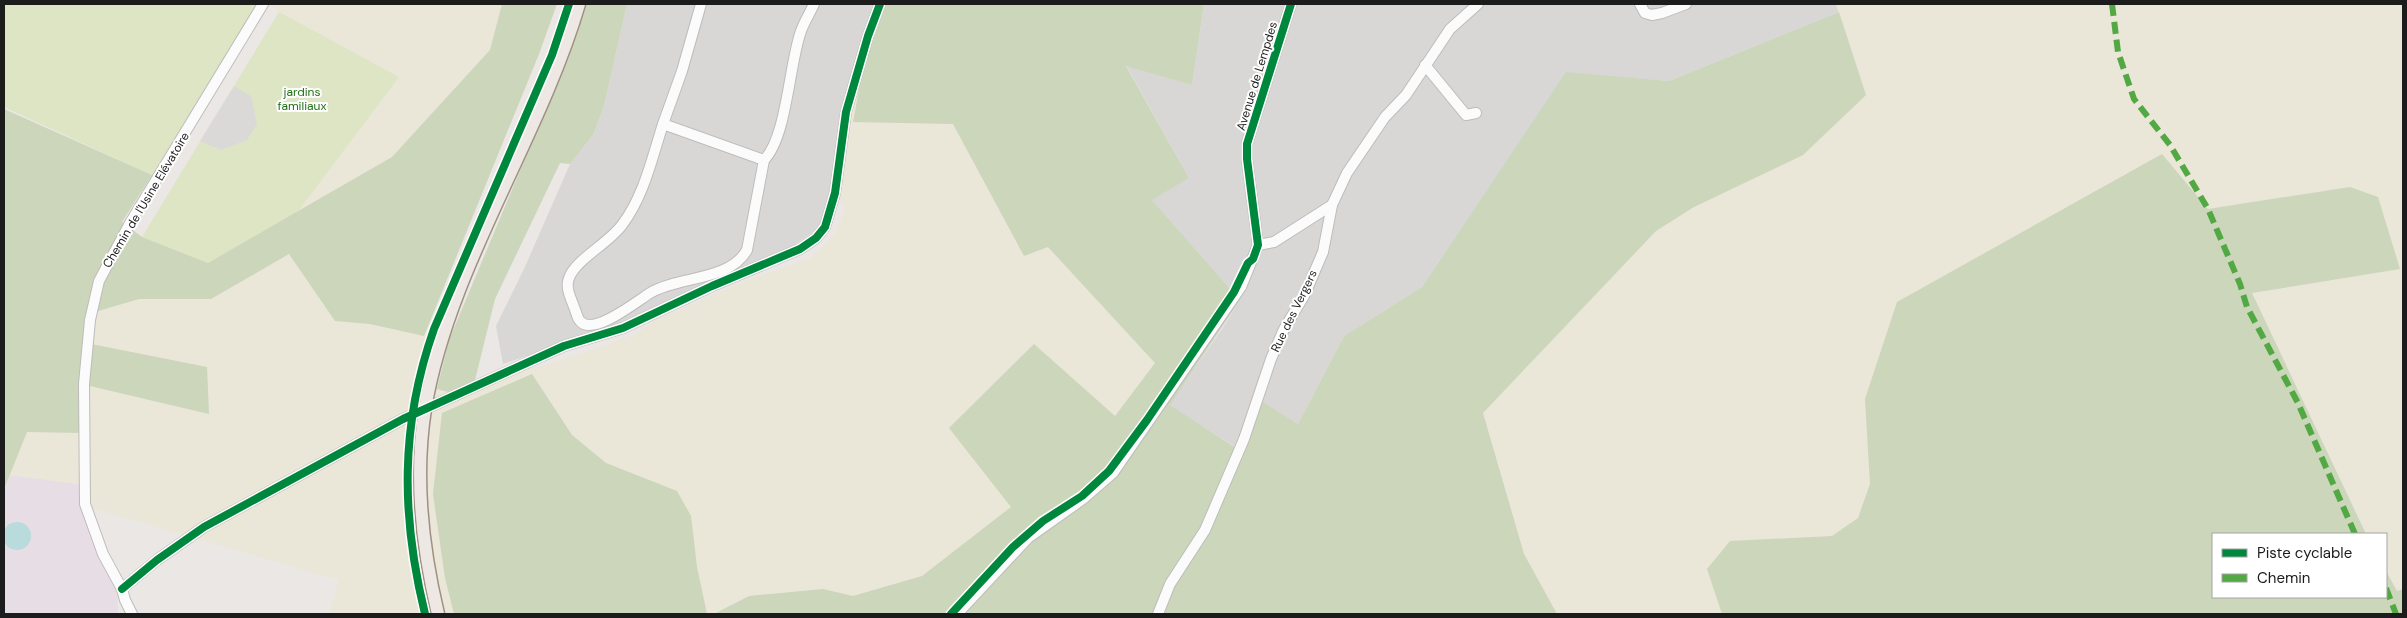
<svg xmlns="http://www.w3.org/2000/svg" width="2407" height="618" font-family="'DM Sans',sans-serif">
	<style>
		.residential { fill: #d9d7d6 }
		.industrial { fill: #e7dde5 }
		.farmland { fill: #eae6d8 }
		.grass { fill: #dde5c5 }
		.forest { fill: #cbd6bb }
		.parking { fill: #dad9d8 }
		.water { fill: #badbdb }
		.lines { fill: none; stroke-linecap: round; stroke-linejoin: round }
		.minor-casing { stroke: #bdbcbb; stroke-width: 12 }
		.major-casing { stroke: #9e9083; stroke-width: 15 }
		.minor { stroke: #fcfbfb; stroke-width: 10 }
		.major { stroke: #eee8e4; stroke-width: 12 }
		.quiet { stroke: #52a943; stroke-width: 6; stroke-dasharray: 12 6; stroke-linecap: butt }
		.cycleway-casing { stroke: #fff; stroke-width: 11 }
		.cycleway { stroke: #00873e; stroke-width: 8 }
		.labels { text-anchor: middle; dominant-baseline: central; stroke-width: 4; stroke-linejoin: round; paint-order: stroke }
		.street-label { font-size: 12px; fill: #1c1c1c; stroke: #fff }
		.park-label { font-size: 12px; fill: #217014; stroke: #fff }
	</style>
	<rect width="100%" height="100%" fill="#eae7e4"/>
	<!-- residential -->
	<g class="residential">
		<path d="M627 4H883L819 228 782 253 602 331 503 364 496 326 524 269 570 164 593 135 604 106Z"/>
		<path d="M1204 4H1836L1839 12 1669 81 1566 73 1422 287 1344 336 1298 424 1255 398 1237 448 1169 405 1222 329 1240 300 1151 199 1189 178 1126 65 1192 85Z"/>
	</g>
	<!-- industrial -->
	<path class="industrial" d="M9 475 80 484V505L117 587 118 614H4V489Z"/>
	<!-- farmland -->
	<g class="farmland">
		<path d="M270 4H502L490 50 392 157 296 214 399 77 279 12Z"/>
		<path d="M883 4H886L863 68 853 122 953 124 1024 256 1048 247 1155 363 1115 416 949 428 1012 507 922 576 853 596 823 589 749 596 714 614H707L677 491 606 463 572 435 532 374 433 494 445 578 454 614H329L339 580 89 507 87 487 80 484 9 475 26 432 91 344 95 312 139 299H211L289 254 335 321 370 324 424 336 437 389 448 392 475 380 547 365 635 335 654 321 748 280 810 259 835 234 846 207 831 190 842 127Z"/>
		<path d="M1836 4H2403V589L2397 591 2386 571V534H2366L2252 293 2400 269 2350 187 2208 209 1865 399 1870 484 1858 518 1832 536 1730 541 1707 569 1722 614H1557L1524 554 1483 413 1656 231 1866 95Z"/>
	</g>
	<!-- grass -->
	<g class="grass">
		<path d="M6 4H258L152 175 4 107V11Z"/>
		<path d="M279 12 399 77 296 214 208 263 142 237Z"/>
	</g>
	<!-- forest -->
	<g class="forest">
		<path d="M502 4H557L539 54 424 336 370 324 335 321 289 254 211 299H139L95 312 91 344 207 367 209 414 90 386 84 433 27 432 4 489V109L152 175 122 222 142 237 208 263 392 157 490 50Z"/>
		<path d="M586 4H627L604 106 593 135 570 164 560 163 495 299 475 380 448 392 437 389 449 340 527 154Z"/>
		<path d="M886 4H1204L1192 85 1126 66 1189 178 1152 200 1240 300 1170 405 1236 448 1255 397 1298 424 1344 336 1422 287 1566 72 1669 81 1839 12 1866 95 1803 155 1694 207 1656 231 1483 413 1524 554 1557 614H714L749 596 823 589 853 596 922 576 1011 507 949 428 1034 344 1115 416 1155 363 1048 247 1024 256 953 124 853 122 863 68Z"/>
		<path d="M2162 154 2208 209 2350 187 2378 197 2400 269 2252 293 2366 534H2213V597H2386V571L2397 591 2403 589V614H1722L1707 569 1730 541 1832 536 1858 518 1870 484 1865 399 1897 302Z"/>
		<path d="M532 374 572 435 606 463 677 491 691 516 697 567 707 614H454L445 578 433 494 442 413Z"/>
	</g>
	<!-- parking -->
	<path class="parking" d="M234 86 251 96 257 124 247 140 221 150 200 141Z"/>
	<!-- water -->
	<circle class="water" cx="17" cy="536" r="14"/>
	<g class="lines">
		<defs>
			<g id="minor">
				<path d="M701 4 682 71 663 124 764 160C787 137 789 64 801 31 804 22 810 13 814 4"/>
				<path d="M1640 4 1645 13 1652 15 1662 13 1686 4"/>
				<path d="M1425 65 1466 115 1476 113"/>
				<path d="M663 124C652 158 644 196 622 225 608 244 576 259 569 278 565 288 571 298 574 307 576 311 577 318 580 321 593 337 637 301 650 293 678 276 730 281 747 250L764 160"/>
				<path d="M1258 245 1274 242 1332 205"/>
				<path d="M122 589 157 560 204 527 403 419 564 346 623 328 712 286 800 249 816 238 825 227 835 193 846 112 868 36 880 4"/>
				<path d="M132 614 125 600 122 589 103 554 85 504 84 384 90 320 99 281 130 223 263 4"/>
				<path d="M957 614 1028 538 1083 499 1113 473 1241 287 1258 245 1247 159V144L1291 4"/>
				<path d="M1158 614 1170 584 1205 530 1244 439 1271 359 1284 329 1304 296 1323 252 1332 205 1347 173 1385 117 1406 95 1450 29 1478 4"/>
			</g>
			<path id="major" d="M438 614C422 547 414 478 425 409 448 269 539 140 579 4"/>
		</defs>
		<!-- minor casing -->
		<use href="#minor" class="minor-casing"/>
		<!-- major casing -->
		<use href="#major" class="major-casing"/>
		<!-- minor -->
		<use href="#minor" class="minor"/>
		<!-- major -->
		<use href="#major" class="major"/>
		<!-- quiet -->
		<g class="quiet">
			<path d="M2112 4 2118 52 2134 99 2170 145 2208 209 2240 284 2247 307 2298 403 2355 534"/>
			<path d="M2386 588 2396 614"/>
		</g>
		<defs>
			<g id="cycleway">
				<path d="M122 589 157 560 204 527 403 419 564 346 623 328 712 286 800 249 816 238 825 227 835 193 846 112 868 36 880 4"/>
				<path d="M425 614C401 516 400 425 434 329L552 55 569 4"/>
				<path d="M951 614 1013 547 1043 521 1082 496 1109 471 1147 420 1234 292 1248 263 1253 259 1258 245 1247 159V144L1291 4"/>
			</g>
		</defs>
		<!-- cycleway casing -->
		<use href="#cycleway" class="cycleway-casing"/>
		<!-- cycleway -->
		<use href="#cycleway" class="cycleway"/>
	</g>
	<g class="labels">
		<!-- street labels -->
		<g class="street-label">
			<text transform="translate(1257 76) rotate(-73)">Avenue de Lempdes</text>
			<text transform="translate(146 200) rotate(-59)">Chemin de l'Usine Elévatoire</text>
			<text transform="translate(1294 311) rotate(-64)">Rue des Vergers</text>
		</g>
		<!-- park labels -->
		<g class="park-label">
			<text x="302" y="92">jardins<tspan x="302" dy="14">familiaux</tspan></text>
		</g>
	</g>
	<!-- border -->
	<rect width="2407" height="618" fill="none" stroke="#1c1c1c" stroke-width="10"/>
	<!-- legend -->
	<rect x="2212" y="533" width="175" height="65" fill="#ffffff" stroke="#a4a4a4"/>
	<rect x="2222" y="549" width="25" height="8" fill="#00873e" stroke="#a4a4a4"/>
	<text x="2257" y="558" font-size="15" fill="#1c1c1c">Piste cyclable</text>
	<rect x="2222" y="574" width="25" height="8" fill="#52a943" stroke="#a4a4a4"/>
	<text x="2257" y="583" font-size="15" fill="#1c1c1c">Chemin</text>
</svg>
